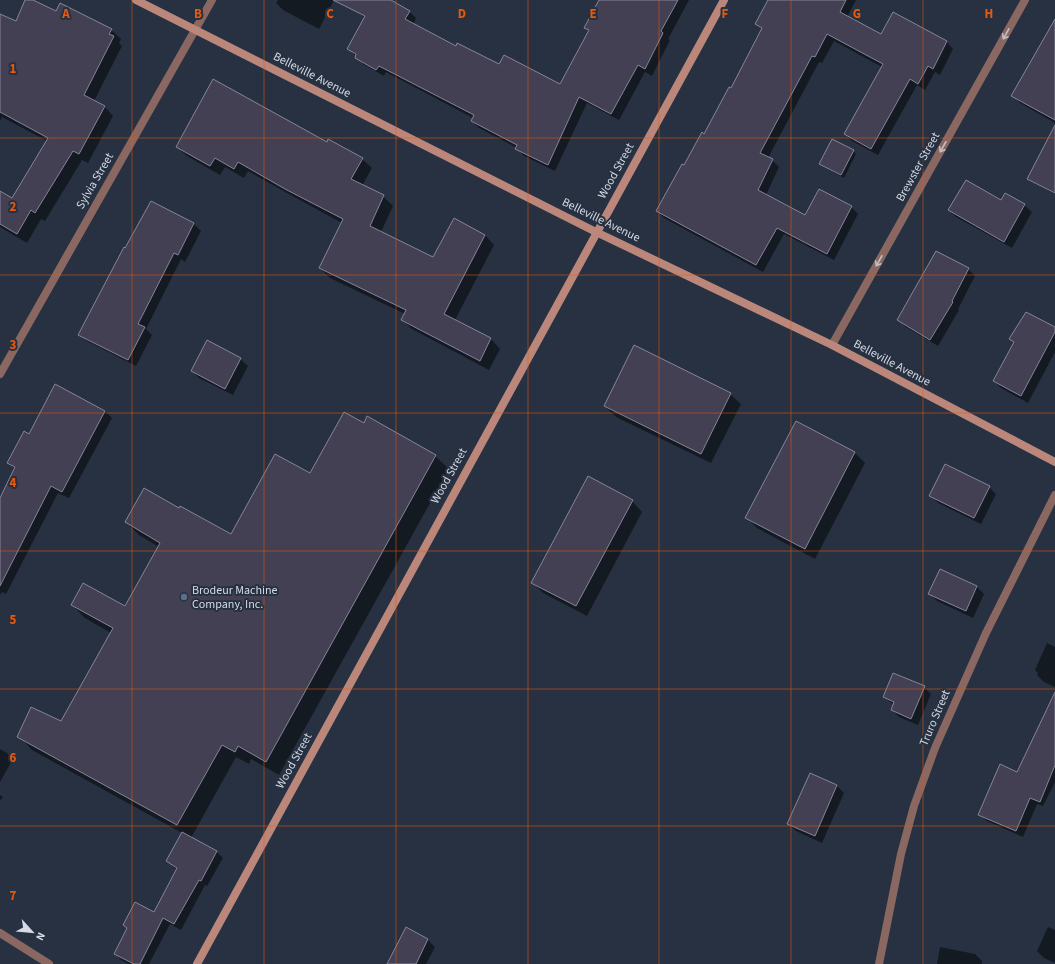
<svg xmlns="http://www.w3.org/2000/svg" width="1055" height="964" font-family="'Source Sans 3',sans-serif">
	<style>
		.shadow { fill: #0007 }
		.building { fill: #434053; stroke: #87849a }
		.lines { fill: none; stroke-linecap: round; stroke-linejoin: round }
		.street { stroke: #8a6861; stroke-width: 8 }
		.secondary { stroke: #bc877b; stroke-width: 8 }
		.oneway { stroke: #c2bec4 }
		.grid { fill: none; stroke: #e8590c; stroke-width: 1; stroke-opacity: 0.55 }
		.service-dot { fill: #5c6f8a; stroke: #273141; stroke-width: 1.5 }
		.labels { text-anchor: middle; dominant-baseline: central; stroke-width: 4; stroke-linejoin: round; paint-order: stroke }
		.street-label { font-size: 12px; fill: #d4dbe5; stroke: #273141 }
		.poi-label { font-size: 12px; fill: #d4dbe5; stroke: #273141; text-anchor: start }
		.grid-label { font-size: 13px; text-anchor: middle; font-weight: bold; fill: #e8590c; stroke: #273141; stroke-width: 4; stroke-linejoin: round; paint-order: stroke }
	</style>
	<rect width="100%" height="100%" fill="#273141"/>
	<!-- shadow -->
	<g class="shadow">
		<path d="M27 0H30L56 12 111 30 121 39 119 43 122 46 94 101 104 106 113 116 88 163 82 160 45 221 41 219 27 243 0 227V192L12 199 47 141 2 117 0 121V15L16 22Z"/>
		<path d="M278 0H334L319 29 283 10 276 3Z"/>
		<path d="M367 0H389L409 11 416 18 413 25 456 47 500 66 561 86 589 32 586 28 600 0H689L668 39 670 40 652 76 645 72 619 120 587 103 555 171 524 156 517 149V148L479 128 472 121 473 118 386 72 384 76 363 64 348 48 365 18 360 13Z"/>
		<path d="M769 0H856L847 17 881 36 893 13 947 42 953 49 940 75 935 72 925 90 917 85 878 155 852 141 845 134 882 67 834 41 822 63 819 62 768 158 772 160 779 167 766 195 805 216 851 207 858 214 834 260 784 234 763 272 664 218 657 211 705 135 731 89 762 30 756 23Z"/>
		<path d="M1055 20V123L1020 103 1013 96Z"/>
		<path d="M327 143 362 159 372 168 362 186 383 196 393 206 381 232 434 259 485 235 494 245 455 320 491 339 500 349 489 370 412 329 402 320 405 314 330 278 320 268 342 223 296 198 248 171 244 178 225 167 220 175 187 156 177 147Z"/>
		<path d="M853 151 856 154 844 178 824 167 820 164Z"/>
		<path d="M1055 164V194L1032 182 1029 179Z"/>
		<path d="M1005 195 1024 205 1032 212 1012 248 956 217 949 210 1002 201Z"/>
		<path d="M151 202 194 224 201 231 185 262 181 259 146 329 152 335 136 366 87 341 80 334Z"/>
		<path d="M968 269 975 276 958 309 959 310 938 346 906 327 899 320Z"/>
		<path d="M1055 328V352L1028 403 1001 388 994 381 1015 343 1010 339Z"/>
		<path d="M240 359 248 366 233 395 199 378 192 371Z"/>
		<path d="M730 394 741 404 711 463 616 417 605 406Z"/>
		<path d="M105 411 112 418 69 498 58 493 6 594 2 592 0 595V500L15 469 9 463 30 435Z"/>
		<path d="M364 424 435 456 449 469 279 775 251 759 249 764 236 757 191 838 217 852 223 858 207 886 205 885 181 930 170 924 149 964H129L121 960 115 953 127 929 124 925 155 913 177 870 167 861 182 833 32 750 19 736 61 723 111 633 85 618 72 605 125 607 159 547 139 535 126 522 180 509 231 535 310 474Z"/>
		<path d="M855 453 865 463 815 559 757 528 747 518Z"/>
		<path d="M989 487 996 494 981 524 938 503 931 496Z"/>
		<path d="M632 501 642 512 587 616 543 593 533 583Z"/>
		<path d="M941 570 977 587 984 594 973 618 937 601 930 594Z"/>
		<path d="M1047 643 1055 647V687L1044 682 1037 675 1038 673 1035 670Z"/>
		<path d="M924 687 931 694 918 725 899 717 892 710 894 705 884 697Z"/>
		<path d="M1055 695V782L1043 806 1037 804 1023 837 987 821 979 814 1018 773Z"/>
		<path d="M0 749 7 753 13 759 0 782Z"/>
		<path d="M810 774 837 786 844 793 822 843 796 831 788 824Z"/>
		<path d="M0 795 3 797 0 801Z"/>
		<path d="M1048 927 1055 930V963L1044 958 1037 951Z"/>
		<path d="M406 929 428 940 435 947 426 964H395Z"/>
		<path d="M940 947 975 954 982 961V964H937Z"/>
	</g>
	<!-- building -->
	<g class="building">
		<path d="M25 0H33L56 11 60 3 112 29 109 34 114 36 84 95 105 106 79 154 73 151 35 213 31 210 17 234 0 224V191L12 198 48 138 0 112V14L16 21Z"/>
		<path d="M333 0H391L410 11 405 19 456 46 457 43 499 64 504 55 560 84 589 30 584 28 599 0H678L661 31 663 33 645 69 638 65 611 114 579 97 548 165 515 149 517 145 471 121 474 115 379 66 376 70 355 58 356 54 347 49 365 16Z"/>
		<path d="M768 0H846L840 12 881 34 893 12 947 41 933 69 928 66 918 84 910 79 871 149 844 134 883 64 827 34 815 57 812 56 760 153 773 159 758 190 805 215 819 189 852 206 827 254 777 228 756 265 656 211 682 164 684 165 702 132 704 134 729 87 731 88 762 28 755 24Z"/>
		<path d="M1055 19V120L1011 96Z"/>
		<path d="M213 79 327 142 328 139 363 158 351 179 384 195 370 226 433 257 454 218 485 235 444 314 491 338 480 361 401 320 406 310 319 268 343 219 285 189 238 162 234 169 215 158 210 166 176 147Z"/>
		<path d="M1055 125V193L1027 179Z"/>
		<path d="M832 139 854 150 841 175 819 164Z"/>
		<path d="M966 180 1001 200 1005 193 1025 204 1004 242 948 210Z"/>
		<path d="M151 201 194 223 178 255 174 253 138 324 145 327 128 360 78 335 124 247 125 248Z"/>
		<path d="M936 251 969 268 952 301 953 302 930 340 897 320Z"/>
		<path d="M1026 312 1055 327V332L1021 396 993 381 1014 342 1009 339Z"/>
		<path d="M207 340 241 358 225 389 191 371Z"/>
		<path d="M634 345 731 393 701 454 604 406Z"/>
		<path d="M55 384 105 411 62 492 51 486 0 586V498L15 467 7 463 24 431 29 434Z"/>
		<path d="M344 412 364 423 367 416 436 455 266 762 238 746 235 752 222 745 177 825 17 737 31 707 61 721 113 628 71 605 83 583 125 606 160 543 125 522 144 488 179 508 180 506 231 534 275 454 310 473Z"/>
		<path d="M796 421 855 452 805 549 745 518Z"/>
		<path d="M945 464 990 486 974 518 929 496Z"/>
		<path d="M588 476 633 500 576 606 531 583Z"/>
		<path d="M940 569 977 586 966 611 928 594Z"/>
		<path d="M893 673 925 686 911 719 891 710 894 702 883 697Z"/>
		<path d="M1055 692V765L1040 802 1030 798 1016 831 978 815 1000 764 1017 772Z"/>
		<path d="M810 773 837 785 815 836 787 824Z"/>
		<path d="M182 832 217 851 201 881 199 880 174 924 163 918 140 964H134L114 954 127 928 123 925 135 902 154 912 177 868 166 861Z"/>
		<path d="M406 927 428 939 416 964H387Z"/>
	</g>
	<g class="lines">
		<!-- street -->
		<g class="street">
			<path d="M832 345 1025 0"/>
			<path d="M0 374 212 0"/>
			<path d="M0 933 49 964"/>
			<path d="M879 964 901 854 914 806 935 748 986 633 1055 495"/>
		</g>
		<!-- secondary -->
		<g class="secondary">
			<path d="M136 0 596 232 832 345 1055 462"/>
			<path d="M197 964 724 0"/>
		</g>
	</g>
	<!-- one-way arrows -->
	<defs><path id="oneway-shaft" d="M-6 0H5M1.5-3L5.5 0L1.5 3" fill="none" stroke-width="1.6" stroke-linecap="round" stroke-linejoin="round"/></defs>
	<g class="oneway">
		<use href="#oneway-shaft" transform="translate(1006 34) rotate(119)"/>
		<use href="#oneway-shaft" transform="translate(943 147) rotate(119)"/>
		<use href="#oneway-shaft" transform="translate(879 261) rotate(119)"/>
	</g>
	<!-- grid -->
	<path class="grid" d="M132 0V964M264 0V964M396 0V964M528 0V964M659 0V964M791 0V964M923 0V964M0 138H1055M0 275H1055M0 413H1055M0 551H1055M0 689H1055M0 826H1055"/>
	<!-- markers -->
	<circle class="service-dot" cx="184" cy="597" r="4"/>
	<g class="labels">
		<!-- street labels -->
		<g class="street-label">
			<text transform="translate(312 75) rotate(27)">Belleville Avenue</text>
			<text transform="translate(918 167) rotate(-61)">Brewster Street</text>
			<text transform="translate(616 171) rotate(-61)">Wood Street</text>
			<text transform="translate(95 181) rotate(-60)">Sylvia Street</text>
			<text transform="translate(601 220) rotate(26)">Belleville Avenue</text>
			<text transform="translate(892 363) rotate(28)">Belleville Avenue</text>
			<text transform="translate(449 476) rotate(-61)">Wood Street</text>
			<text transform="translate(935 718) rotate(-67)">Truro Street</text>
			<text transform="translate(294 761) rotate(-61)">Wood Street</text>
		</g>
		<!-- poi labels -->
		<g class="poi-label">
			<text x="192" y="590">Brodeur Machine<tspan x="192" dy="14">Company, Inc.</tspan></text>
		</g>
	</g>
	<g class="grid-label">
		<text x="66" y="18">A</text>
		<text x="198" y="18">B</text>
		<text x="330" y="18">C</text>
		<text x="462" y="18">D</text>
		<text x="593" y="18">E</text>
		<text x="725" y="18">F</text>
		<text x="857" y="18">G</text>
		<text x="989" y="18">H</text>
		<text x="13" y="73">1</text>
		<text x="13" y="211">2</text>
		<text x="13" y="349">3</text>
		<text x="13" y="487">4</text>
		<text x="13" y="624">5</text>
		<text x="13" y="762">6</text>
		<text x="13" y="900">7</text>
	</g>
	<!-- north arrow -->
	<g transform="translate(32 932) rotate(117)" stroke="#273141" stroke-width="3" paint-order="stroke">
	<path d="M0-3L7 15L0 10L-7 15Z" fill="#d4dbe5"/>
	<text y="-6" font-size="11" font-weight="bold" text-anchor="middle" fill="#d4dbe5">N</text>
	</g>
</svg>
